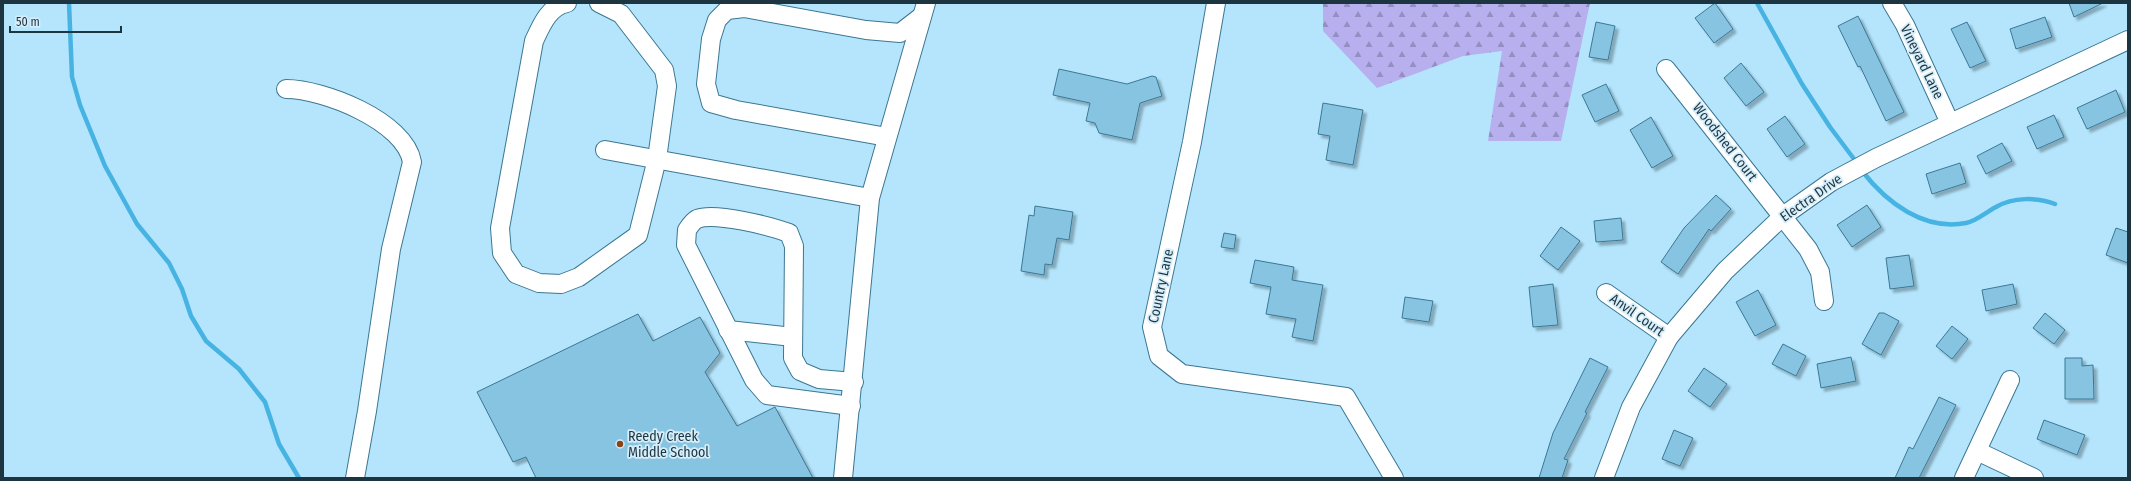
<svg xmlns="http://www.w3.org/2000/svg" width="2131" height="481" font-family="'Fira Sans Condensed',sans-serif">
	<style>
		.forest { fill: url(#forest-firs) }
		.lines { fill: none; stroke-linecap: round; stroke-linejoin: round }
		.stream { stroke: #46b3e2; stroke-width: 4.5 }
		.building { fill: #87c4e2; stroke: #3b7893; filter: url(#shadow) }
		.minor-casing { stroke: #3b7792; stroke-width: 20 }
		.minor { stroke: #fff; stroke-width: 18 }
		.poi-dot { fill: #884418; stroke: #d6eefa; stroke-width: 1.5 }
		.labels { text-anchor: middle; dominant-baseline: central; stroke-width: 3.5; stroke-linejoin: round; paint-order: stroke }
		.street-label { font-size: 14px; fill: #1c3541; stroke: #d6eefa }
		.poi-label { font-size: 14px; fill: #1c3541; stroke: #d6eefa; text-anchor: start }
	</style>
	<defs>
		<pattern id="forest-firs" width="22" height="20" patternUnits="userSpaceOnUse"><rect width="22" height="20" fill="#b7afee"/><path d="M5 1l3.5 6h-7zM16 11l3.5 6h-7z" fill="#948fc2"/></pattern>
		<filter id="shadow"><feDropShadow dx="3.5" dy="3.5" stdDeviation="1" flood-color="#0004"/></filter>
	</defs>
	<rect width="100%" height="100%" fill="#b4e5fd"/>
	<!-- forest -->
	<path class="forest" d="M1323 3H1590L1561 141H1488L1502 51 1463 56 1377 88 1323 31Z"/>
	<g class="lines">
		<!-- stream -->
		<g class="stream">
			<path d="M69 3 72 77 80 105 105 166 137 224 169 263 182 289 191 316 206 341 239 369 265 402 279 444 299 478"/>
			<path d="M1757 3 1802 84 1830 127 1857 163"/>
			<path d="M1862 171C1887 203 1924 231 1966 223 1977 221 1986 212 1996 207 2013 197 2037 197 2055 204"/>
		</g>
	</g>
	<!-- building -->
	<g class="building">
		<path d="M1715 3 1733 29 1714 43 1695 18Z"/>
		<path d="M2069 3H2103L2074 17Z"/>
		<path d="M1858 16 1904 112 1886 121 1860 66 1858 67 1838 26Z"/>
		<path d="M2045 17 2052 37 2016 49 2010 29Z"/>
		<path d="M1596 22 1615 26 1608 60 1589 57Z"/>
		<path d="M1967 22 1986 61 1970 68 1951 29Z"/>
		<path d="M1741 63 1764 92 1746 106 1724 78Z"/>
		<path d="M1059 69 1127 84 1152 76 1156 77 1162 96 1140 103 1132 140 1099 133 1095 123 1086 121 1090 103 1053 95Z"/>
		<path d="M1606 84 1619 111 1595 122 1582 95Z"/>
		<path d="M2116 90 2125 112 2087 129 2077 108Z"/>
		<path d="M1323 103 1363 110 1353 165 1326 160 1330 136 1318 134Z"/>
		<path d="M2054 115 2064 137 2037 149 2027 127Z"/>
		<path d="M1785 116 1805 144 1787 157 1767 129Z"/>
		<path d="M1651 117 1673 156 1652 168 1630 130Z"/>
		<path d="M2002 143 2012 161 1986 174 1977 156Z"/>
		<path d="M1960 163 1966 183 1932 194 1926 174Z"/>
		<path d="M1716 195 1731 209 1711 231 1709 229 1678 274 1661 262 1684 228Z"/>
		<path d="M1867 205 1881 227 1852 247 1837 225Z"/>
		<path d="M1035 206 1073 212 1069 240 1057 238 1052 265 1045 264 1044 275 1021 271 1029 215 1034 216Z"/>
		<path d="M1621 218 1623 240 1596 242 1594 221Z"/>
		<path d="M1561 227 1580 241 1558 270 1540 256Z"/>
		<path d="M2116 228 2128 232V263L2106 255Z"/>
		<path d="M1224 233 1236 235 1234 249 1221 247Z"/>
		<path d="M1909 255 1914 286 1890 289 1886 258Z"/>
		<path d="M1255 260 1294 267 1292 280 1323 285 1313 341 1292 337 1296 319 1266 314 1271 287 1250 283Z"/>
		<path d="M1553 284 1558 325 1533 327 1529 287Z"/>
		<path d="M2013 284 2017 304 1986 311 1982 290Z"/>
		<path d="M1758 290 1776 325 1755 336 1736 302Z"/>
		<path d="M1405 297 1433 301 1429 322 1402 318Z"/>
		<path d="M1879 313H1884L1899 321 1881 355 1862 344Z"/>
		<path d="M2045 313 2065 330 2054 344 2033 328Z"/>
		<path d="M638 314 653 341 700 317 720 353 705 372 737 426 775 407 813 478H536L526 457 513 462 477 392Z"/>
		<path d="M1952 326 1968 339 1952 359 1936 346Z"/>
		<path d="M1783 344 1806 356 1796 376 1772 364Z"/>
		<path d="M1851 357 1856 381 1821 388 1817 364Z"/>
		<path d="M1590 358 1608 367 1585 412 1587 413 1564 459 1568 460 1562 478H1539L1553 433Z"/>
		<path d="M2065 358H2082V366L2093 365 2094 399H2065Z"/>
		<path d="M1704 368 1727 384 1710 407 1688 391Z"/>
		<path d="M1939 397 1956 405 1919 478H1895L1909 447 1913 449Z"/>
		<path d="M2044 420 2085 435 2077 455 2037 439Z"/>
		<path d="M1674 430 1693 438 1680 466 1662 459Z"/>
	</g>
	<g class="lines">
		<defs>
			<g id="minor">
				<path d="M567 3C549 6 541 26 534 41L500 228 502 253 516 274 539 283 561 284 579 277 638 235 657 159 667 86 664 70 621 14 599 3"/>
				<path d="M1216 3 1192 142 1152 327 1159 356 1182 374 1346 397 1394 478"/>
				<path d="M1892 3 1905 25 1950 123"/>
				<path d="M1666 69 1808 249 1820 272 1824 301"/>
				<path d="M286 89C323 89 405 121 412 162L391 249 367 411 355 478"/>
				<path d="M887 137 736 110 711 103 706 84 711 39 717 20 727 10 744 8 866 30 900 33 922 16"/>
				<path d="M605 150 870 198"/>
				<path d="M1606 293 1669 337"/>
				<path d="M728 330 793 337"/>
				<path d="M851 406 767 395 754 380 686 245 687 230C689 227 693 221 697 219 715 212 770 226 789 233L794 246 793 358 800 371 819 379 854 382"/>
				<path d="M1977 451 2034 478"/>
				<path d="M843 478 870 198 926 3"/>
				<path d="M1604 478 1631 407 1669 337 1725 271 1783 216 1831 182 1876 158 2128 40"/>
				<path d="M1964 478 2010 380"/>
			</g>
		</defs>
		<!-- minor casing -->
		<use href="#minor" class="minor-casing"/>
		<!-- minor -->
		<use href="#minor" class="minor"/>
	</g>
	<!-- markers -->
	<circle class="poi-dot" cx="620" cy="444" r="4"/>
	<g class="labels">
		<!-- street labels -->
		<g class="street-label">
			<text transform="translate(1922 62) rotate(64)">Vineyard Lane</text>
			<text transform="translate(1725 142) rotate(52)">Woodshed Court</text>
			<text transform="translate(1811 198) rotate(-35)">Electra Drive</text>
			<text transform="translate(1161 286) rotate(-78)">Country Lane</text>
			<text transform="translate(1637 315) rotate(35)">Anvil Court</text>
		</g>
		<!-- poi labels -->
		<g class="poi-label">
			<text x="628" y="436">Reedy Creek<tspan x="628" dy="16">Middle School</tspan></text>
		</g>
	</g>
	<!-- border -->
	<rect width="2131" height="481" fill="none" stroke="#1c3541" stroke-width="8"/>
	<!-- scale -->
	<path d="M10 26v6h111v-6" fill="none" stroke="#1c3541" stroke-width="2"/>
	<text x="16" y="26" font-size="12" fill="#1c3541" stroke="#d6eefa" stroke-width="3" paint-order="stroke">50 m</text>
</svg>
